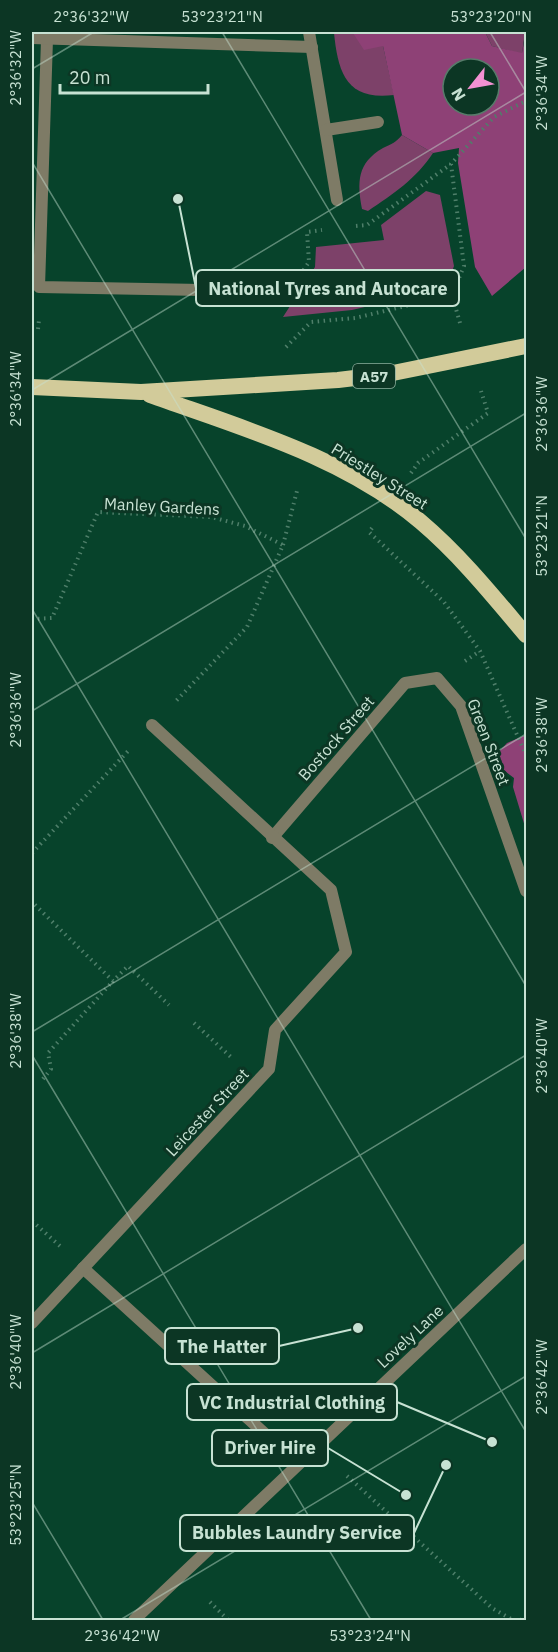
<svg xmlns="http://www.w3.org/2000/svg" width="558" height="1652" font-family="'IBM Plex Sans',sans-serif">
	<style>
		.green { fill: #7d4169 }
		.forest { fill: #8e4176; fill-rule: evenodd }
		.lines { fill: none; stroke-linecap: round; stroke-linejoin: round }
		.path { stroke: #4f7f6a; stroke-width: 4; stroke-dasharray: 1.5 4.5; stroke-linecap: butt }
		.service { stroke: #7e7b66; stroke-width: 12 }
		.minor { stroke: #7e7b66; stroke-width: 12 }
		.tertiary { stroke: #7e7b66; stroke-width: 12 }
		.trunk { stroke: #d2cb9a; stroke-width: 16 }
		.ticks { fill: none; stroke: #c7e2d3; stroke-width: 1.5; stroke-opacity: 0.45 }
		.labels { text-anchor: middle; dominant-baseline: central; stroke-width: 6; stroke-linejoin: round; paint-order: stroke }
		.shield { fill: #0c3624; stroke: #8fae9e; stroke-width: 1.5 }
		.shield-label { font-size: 15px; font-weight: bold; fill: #c7e2d3 }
		.street-label { font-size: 16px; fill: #c7e2d3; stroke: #0c3624 }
		.leader { fill: none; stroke: #c7e2d3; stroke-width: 2 }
		.callout-dot { fill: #c7e2d3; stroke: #0c3624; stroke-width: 2 }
		.callout { fill: #0c3624; stroke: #c7e2d3; stroke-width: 2 }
		.callout-label { font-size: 18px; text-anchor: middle; font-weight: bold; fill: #c7e2d3 }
		.neatline { fill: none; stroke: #c7e2d3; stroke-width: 2 }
		.ticks-label { font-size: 15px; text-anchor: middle; fill: #c7e2d3 }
	</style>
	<rect width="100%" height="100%" fill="#07432b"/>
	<!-- green -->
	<g class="green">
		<path d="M485 32H525L522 54 492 46Z"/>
		<path d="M334 33H353L383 46 394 95C346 101 338 72 334 33Z"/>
		<path d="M402 135 433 153C416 179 393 194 368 211L362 209C357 182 357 163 383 148 392 144 396 142 402 135Z"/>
		<path d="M426 191 440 195 454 266 446 288 352 310 283 317 315 267 316 247 384 240 381 225Z"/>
	</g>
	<!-- forest -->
	<g class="forest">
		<path d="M334 32H485L492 46 522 53 526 32V267L492 296 475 267 458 163 459 148 433 153 402 135 383 46 364 50 353 33ZM453 69H489V105H453Z"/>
		<path d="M526 735V830L513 787 514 778 501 768 497 754 507 743Z"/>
	</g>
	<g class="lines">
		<!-- path -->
		<g class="path">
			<path d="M356 226 367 225 451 164"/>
			<path d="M290 290 309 262 307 232 322 230"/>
			<path d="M460 323 452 295 464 266 451 164 494 117 526 101"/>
			<path d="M38 329 39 320"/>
			<path d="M286 347 311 322 355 318 452 295"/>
			<path d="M411 473 418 463 488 413 481 391"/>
			<path d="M372 528 369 532 444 602 480 651 526 755"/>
			<path d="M283 545 298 487"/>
			<path d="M32 619 52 618 98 512 211 517 245 526 283 545 247 627 175 702"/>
			<path d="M465 661 480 651"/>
			<path d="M32 853 130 749"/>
			<path d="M32 876V902L113 981 128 966 169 1005"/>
			<path d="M194 1023 233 1059"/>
			<path d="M43 1079 51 1069 48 1053 113 981"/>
			<path d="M32 1221 61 1247"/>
			<path d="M347 1476 492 1608 513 1620"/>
			<path d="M210 1602 228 1620"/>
			<path d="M521 1620 526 1615"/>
		</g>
		<!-- service -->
		<path class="service" d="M47 39 39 287 257 291"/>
		<!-- minor -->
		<g class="minor">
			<path d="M309 32 337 200"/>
			<path d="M32 38 312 47"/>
			<path d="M326 130 378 122"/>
			<path d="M272 838 405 683 437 678 461 706 526 891"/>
			<path d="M83 1268 298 1464"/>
			<path d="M32 1323 269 1069 275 1030 346 952 331 890 152 725"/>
		</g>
		<!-- tertiary -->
		<path class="tertiary" d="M134 1620 526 1249"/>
		<!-- trunk -->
		<g class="trunk">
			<path d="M32 387 141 392 338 380 388 374 526 346"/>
			<path d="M150 395C242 428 345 457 421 522 460 555 493 596 526 635"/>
		</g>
	</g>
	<!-- ticks -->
	<path class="ticks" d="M222 32 526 539M490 32 526 92M32 69 94 32M32 162 526 986M32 390 526 92M32 609 526 1432M32 711 526 413M32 1032 526 734M32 1055 371 1620M32 1353 526 1055M32 1502 103 1620M120 1620 526 1376"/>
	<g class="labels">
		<!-- shield labels -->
		<rect class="shield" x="353" y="364" width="42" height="24" rx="4.5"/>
		<g class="shield-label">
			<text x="374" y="376">A57</text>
		</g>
		<!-- street labels -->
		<g class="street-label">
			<text transform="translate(380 476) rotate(32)">Priestley Street</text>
			<text transform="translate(162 506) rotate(3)">Manley Gardens</text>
			<text transform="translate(336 738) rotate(-49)">Bostock Street</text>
			<text transform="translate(489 742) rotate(69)">Green Street</text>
			<text transform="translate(207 1112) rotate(-47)">Leicester Street</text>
			<text transform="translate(410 1336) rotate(-43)">Lovely Lane</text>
		</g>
	</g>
	<!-- callouts -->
	<path class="leader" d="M178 199L196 288M358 1328L279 1346M492 1442L397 1402M406 1495L328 1448M446 1465L414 1533"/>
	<g class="callout-dot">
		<circle cx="178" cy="199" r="6"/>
		<circle cx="358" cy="1328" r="6"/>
		<circle cx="492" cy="1442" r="6"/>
		<circle cx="406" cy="1495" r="6"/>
		<circle cx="446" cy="1465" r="6"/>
	</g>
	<g class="callout">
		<rect x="196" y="270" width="263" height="36" rx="6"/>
		<rect x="165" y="1328" width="114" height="36" rx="6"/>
		<rect x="187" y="1384" width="210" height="36" rx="6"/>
		<rect x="212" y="1430" width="116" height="36" rx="6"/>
		<rect x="180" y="1515" width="234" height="36" rx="6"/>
	</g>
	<g class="callout-label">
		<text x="328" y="295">National Tyres and Autocare</text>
		<text x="222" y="1353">The Hatter</text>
		<text x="292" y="1409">VC Industrial Clothing</text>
		<text x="270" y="1454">Driver Hire</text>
		<text x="297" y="1539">Bubbles Laundry Service</text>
	</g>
	<!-- border -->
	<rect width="558" height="1652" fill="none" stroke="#0c3624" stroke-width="66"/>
	<!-- north arrow -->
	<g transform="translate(471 87) rotate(239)"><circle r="28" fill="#0c3624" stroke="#577b6a" stroke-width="1.5"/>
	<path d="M0-4.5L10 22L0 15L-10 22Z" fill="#f491d3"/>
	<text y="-9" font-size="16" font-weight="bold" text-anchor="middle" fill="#c7e2d3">N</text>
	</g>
	<!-- scale -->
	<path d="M60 84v9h148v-9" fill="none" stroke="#c7e2d3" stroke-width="3"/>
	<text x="69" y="84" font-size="18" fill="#c7e2d3" stroke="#0c3624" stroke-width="4.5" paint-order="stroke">20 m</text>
	<rect x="33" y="33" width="492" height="1586" class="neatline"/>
	<g class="ticks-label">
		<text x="91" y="22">2°36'32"W</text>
		<text x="222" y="22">53°23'21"N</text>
		<text x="491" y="22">53°23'20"N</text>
		<text transform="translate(16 68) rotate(-90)" y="5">2°36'32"W</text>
		<text transform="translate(542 93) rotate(-90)" y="5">2°36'34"W</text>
		<text transform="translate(16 389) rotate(-90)" y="5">2°36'34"W</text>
		<text transform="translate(542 414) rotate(-90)" y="5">2°36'36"W</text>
		<text transform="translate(542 536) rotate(-90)" y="5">53°23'21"N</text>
		<text transform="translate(16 710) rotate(-90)" y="5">2°36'36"W</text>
		<text transform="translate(542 735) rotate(-90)" y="5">2°36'38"W</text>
		<text transform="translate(16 1031) rotate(-90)" y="5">2°36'38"W</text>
		<text transform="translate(542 1056) rotate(-90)" y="5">2°36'40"W</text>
		<text transform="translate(16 1352) rotate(-90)" y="5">2°36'40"W</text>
		<text transform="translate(542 1377) rotate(-90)" y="5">2°36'42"W</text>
		<text transform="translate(16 1505) rotate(-90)" y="5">53°23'25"N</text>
		<text x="122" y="1641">2°36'42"W</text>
		<text x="370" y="1641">53°23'24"N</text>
	</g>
</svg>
